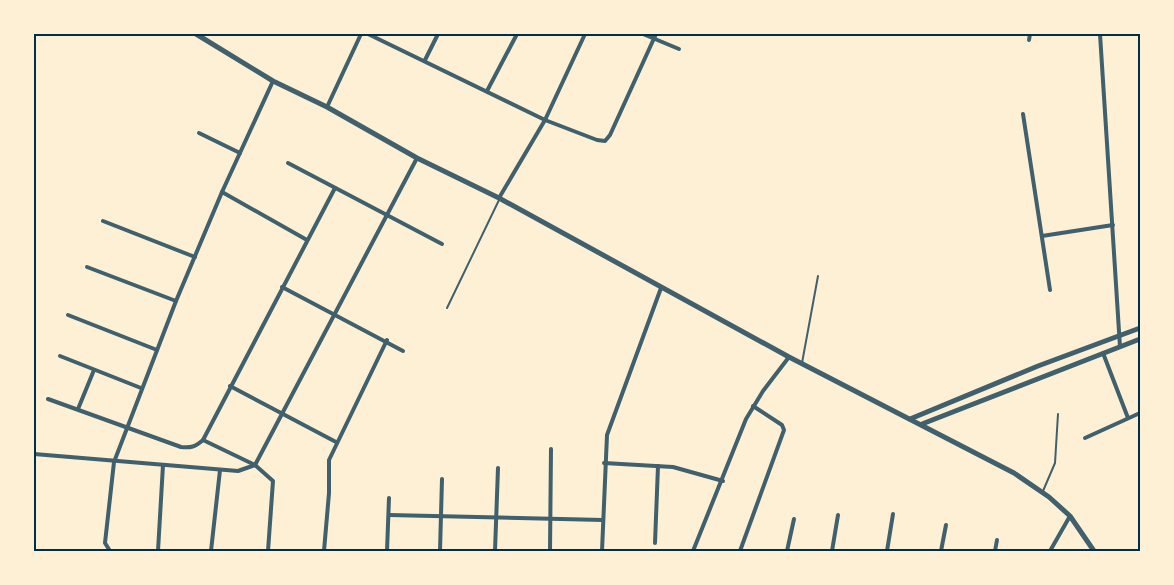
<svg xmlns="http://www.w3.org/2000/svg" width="1174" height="585" font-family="Montserrat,sans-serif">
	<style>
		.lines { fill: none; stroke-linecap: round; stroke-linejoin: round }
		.service { stroke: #3f606c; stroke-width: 2 }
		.minor { stroke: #3f606c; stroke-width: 4 }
		.tertiary { stroke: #3f606c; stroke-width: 5 }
		.neatline { fill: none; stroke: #003049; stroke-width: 2 }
	</style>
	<rect width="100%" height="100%" fill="#fdf0d5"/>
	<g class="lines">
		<!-- service -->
		<g class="service">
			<path d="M447 308 499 200"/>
			<path d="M802 363 818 276"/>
			<path d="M1043 491 1055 463 1058 414"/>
		</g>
		<!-- minor -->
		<g class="minor">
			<path d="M368 34 545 120 597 140 605 141 610 135 656 34"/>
			<path d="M643 34 679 49"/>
			<path d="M1100 34 1120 347"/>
			<path d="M1029 40 1030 34"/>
			<path d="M425 60 438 34"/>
			<path d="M487 91 517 34"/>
			<path d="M327 107 361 34"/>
			<path d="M1023 114 1050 290"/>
			<path d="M199 133 240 153"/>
			<path d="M288 163 442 244"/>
			<path d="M222 192 307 240"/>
			<path d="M499 198 545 120 585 34"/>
			<path d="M103 221 195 257"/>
			<path d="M1042 236 1113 225"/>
			<path d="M87 267 176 301"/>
			<path d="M282 287 403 351"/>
			<path d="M68 315 157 350"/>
			<path d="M1103 353 1128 418"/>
			<path d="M60 356 141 388"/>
			<path d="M230 386 336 442"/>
			<path d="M48 399 181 447C191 448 195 447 203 440L335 188"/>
			<path d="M78 409 94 370"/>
			<path d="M1085 438 1140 413"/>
			<path d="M203 440 255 465 273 481 268 551"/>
			<path d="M34 454 238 471 255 465 417 158"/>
			<path d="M604 463 673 467 723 481"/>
			<path d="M389 515 603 520"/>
			<path d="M655 543 658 466"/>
			<path d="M110 551 105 543 114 462 176 301 222 192 273 81"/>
			<path d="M158 551 163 465"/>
			<path d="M211 551 220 470"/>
			<path d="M324 551 329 493V460L387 340"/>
			<path d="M387 551 389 498"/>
			<path d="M440 551 442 479"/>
			<path d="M495 551 498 468"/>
			<path d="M550 551 551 449"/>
			<path d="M602 551 607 435 661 288"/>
			<path d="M693 551 746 419 763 391 789 357"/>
			<path d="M740 551 784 430 782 425 753 406"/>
			<path d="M787 551 794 519"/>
			<path d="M832 551 838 515"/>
			<path d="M887 551 893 514"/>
			<path d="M941 551 946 525"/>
			<path d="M995 551 997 540"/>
			<path d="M1050 551 1070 516"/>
		</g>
		<!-- tertiary -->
		<g class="tertiary">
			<path d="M196 34 273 81 327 107 417 158 499 198 789 357 1014 473 1049 497 1070 516 1094 551"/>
			<path d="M910 419 1038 366 1140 328"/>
			<path d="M922 424 1140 339"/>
		</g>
	</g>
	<!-- border -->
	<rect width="1174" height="585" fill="none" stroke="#fdf0d5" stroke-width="70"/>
	<rect x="35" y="35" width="1104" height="515" class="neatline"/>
</svg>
